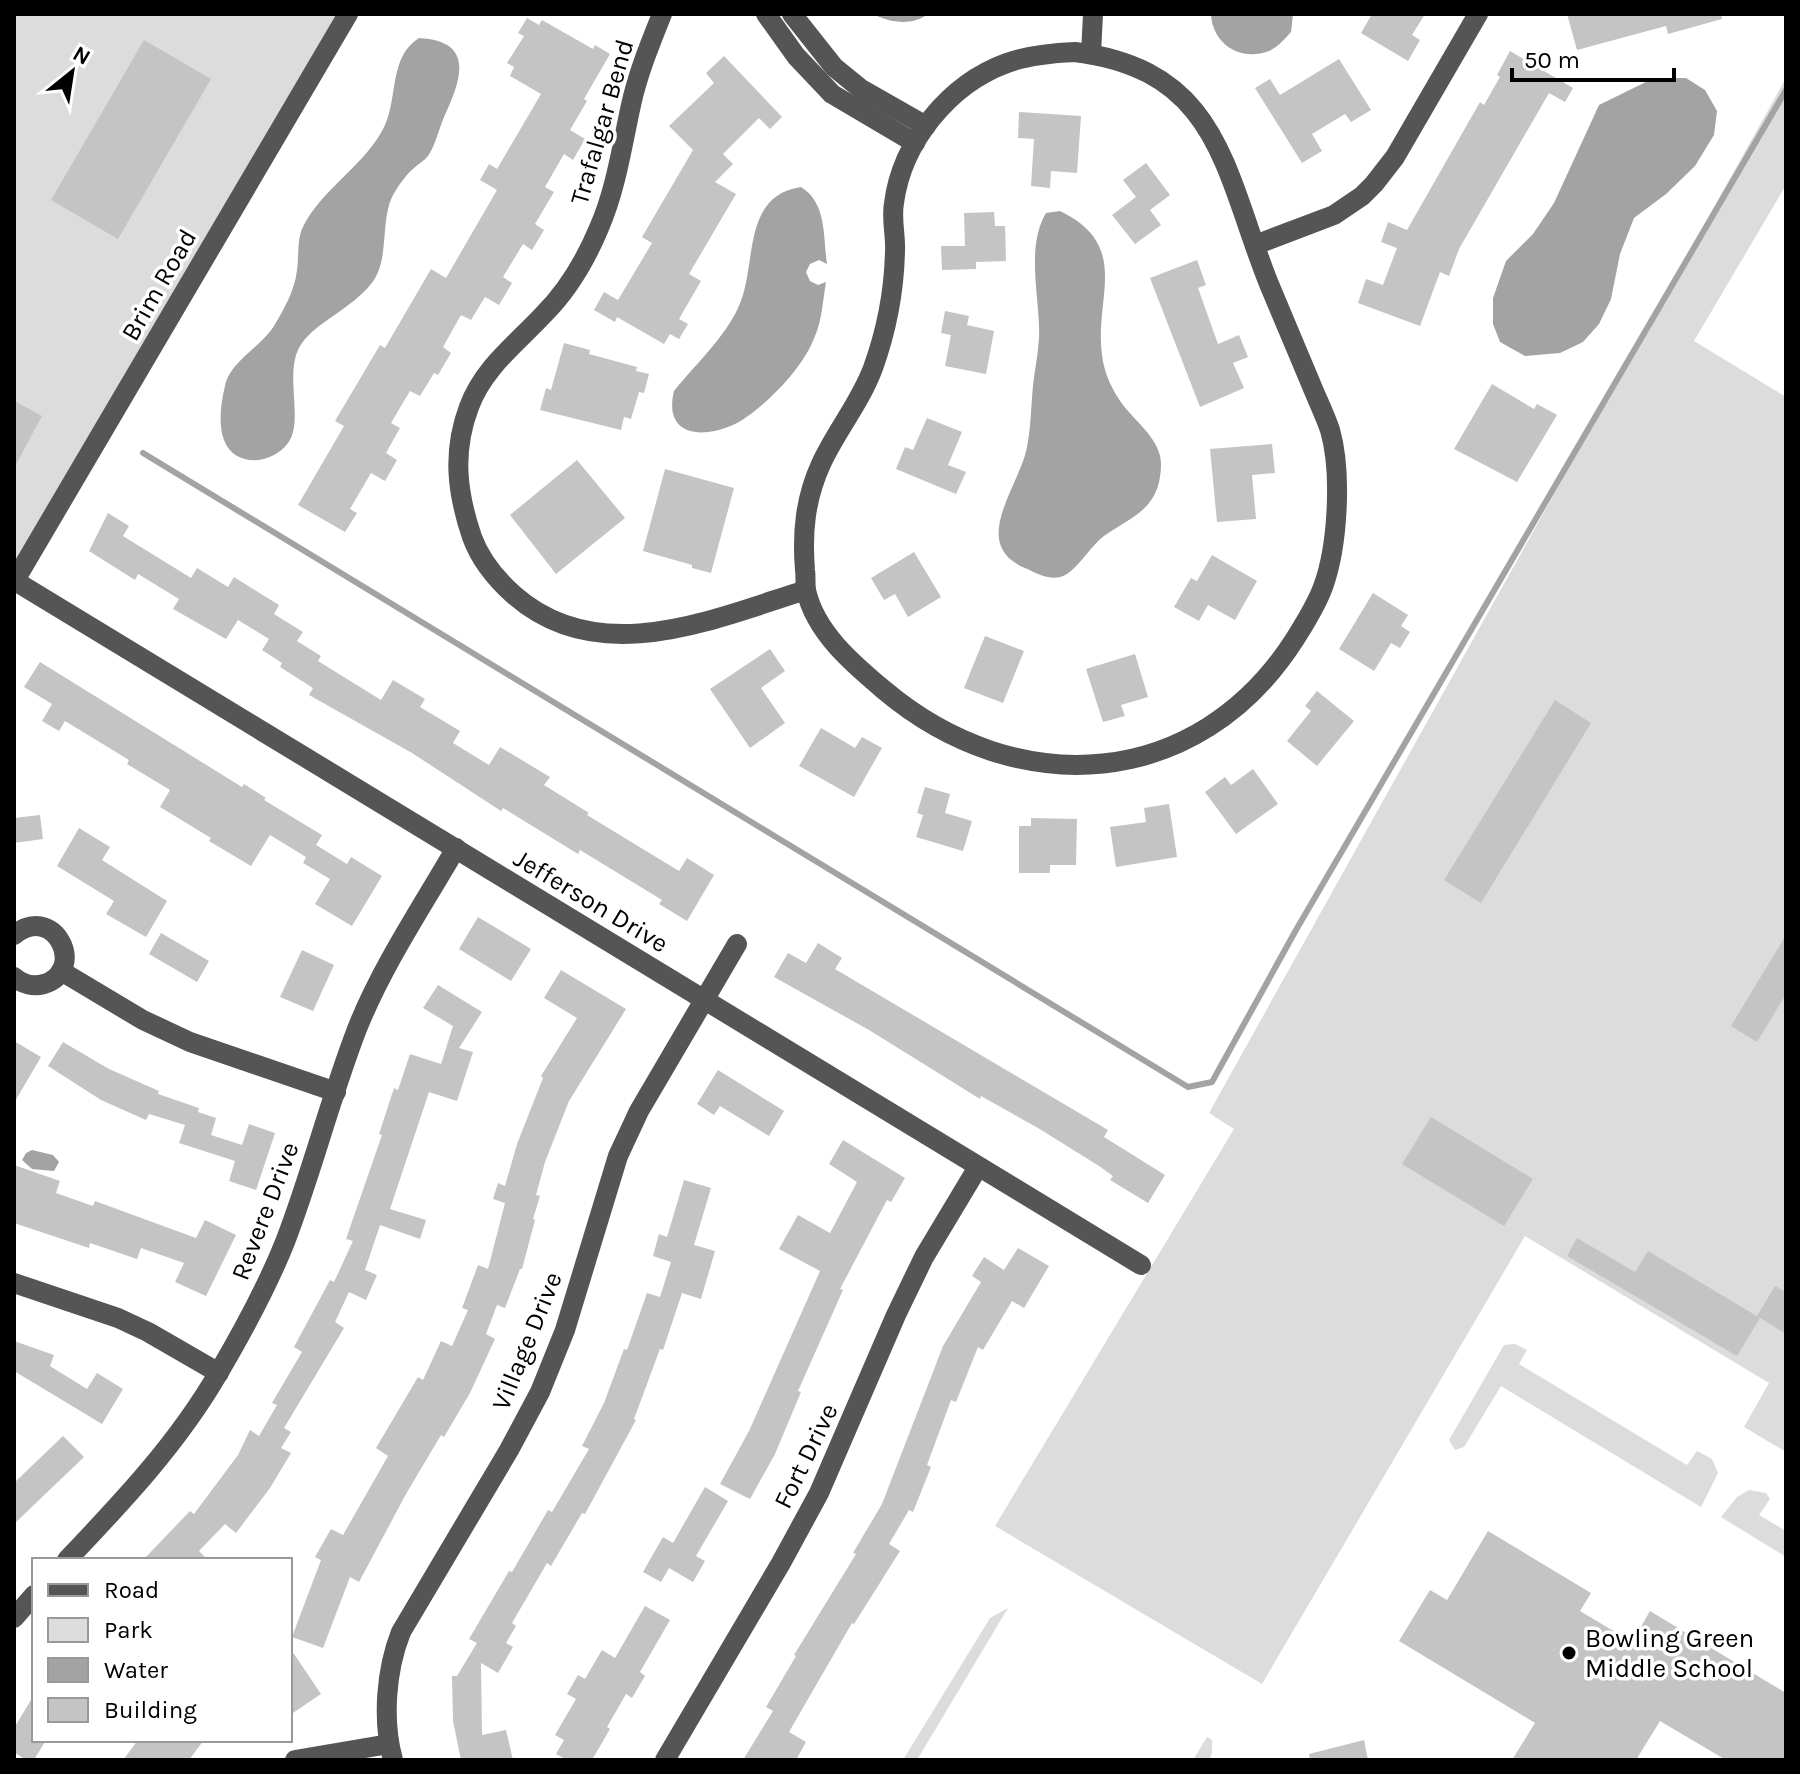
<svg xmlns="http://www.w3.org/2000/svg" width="1800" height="1774" font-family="Karla,sans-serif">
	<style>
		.green { fill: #dcdcdc }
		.water { fill: #a3a3a3 }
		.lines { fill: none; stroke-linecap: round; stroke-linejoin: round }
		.stream { stroke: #a3a3a3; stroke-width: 6 }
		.building { fill: #c4c4c4 }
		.minor { stroke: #555; stroke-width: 20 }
		.poi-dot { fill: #000; stroke: #fff; stroke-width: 3 }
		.labels { text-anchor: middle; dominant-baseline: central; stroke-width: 7; stroke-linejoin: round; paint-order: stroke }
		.street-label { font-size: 26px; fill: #000; stroke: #fff }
		.poi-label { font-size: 26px; fill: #000; stroke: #fff; text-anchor: start }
	</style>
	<rect width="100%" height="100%" fill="#fff"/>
	<!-- green -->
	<g class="green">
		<path d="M14 14H348L14 582Z"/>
		<path d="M1786 78V185L1694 341 1786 397V1452L1744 1427 1769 1383 1525 1236 1262 1684 995 1526 1234 1129 1209 1113Z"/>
		<path d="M1515 1344 1527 1350 1519 1364 1687 1465 1697 1451 1712 1459 1718 1473 1701 1507 1501 1386 1464 1447 1455 1450 1449 1440 1504 1345Z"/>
		<path d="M1749 1490 1766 1493 1770 1499 1759 1515 1786 1531V1557L1721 1517 1737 1497Z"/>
		<path d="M1008 1608 917 1760H903L990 1618Z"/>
		<path d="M1207 1737 1212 1740V1753L1209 1760H1193Z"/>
	</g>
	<!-- water -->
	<g class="water">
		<path d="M873 14H928C912 26 890 23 873 14Z"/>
		<path d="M1211 14H1293L1291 32C1284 40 1276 49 1266 52 1238 61 1212 42 1211 14Z"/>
		<path d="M419 38C477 41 460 82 444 117 439 129 435 146 428 156 424 161 418 164 414 168 405 176 398 186 392 197 380 223 390 261 371 284 352 308 317 322 302 343 282 370 305 421 288 443 273 464 235 469 224 440 218 425 221 402 225 386 230 361 261 347 274 326 284 309 295 290 297 270 299 257 297 241 302 229 321 188 366 166 385 125 398 96 389 57 419 38Z"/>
		<path d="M1654 78H1686L1705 90 1717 111 1714 135 1695 166 1666 194 1634 218 1620 254 1611 299 1599 324 1583 342 1560 353 1525 356 1500 342 1493 324V298L1506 261 1533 234 1554 203 1599 105Z"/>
		<path d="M801 187C827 203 823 236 827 264L819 260 810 264 806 272 810 281 818 285 826 282C823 299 822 320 815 336 804 366 773 398 748 416 719 438 661 445 674 391 694 366 725 337 738 308 758 267 740 196 801 187Z"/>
		<path d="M1060 211C1132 246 1094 297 1102 355 1104 373 1112 390 1123 405 1136 422 1162 441 1161 465 1160 509 1134 515 1104 536 1091 545 1074 575 1060 577 1048 580 1036 573 1025 568 968 544 1020 486 1027 447 1031 427 1031 406 1033 386 1035 367 1040 346 1039 326 1038 290 1027 245 1046 213Z"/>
		<path d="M32 1150 53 1155 59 1162 54 1171 32 1169 22 1160 26 1153Z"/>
	</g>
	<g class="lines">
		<!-- stream -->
		<path class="stream" d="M143 453 1188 1087 1212 1082 1296 930 1786 90"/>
	</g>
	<!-- building -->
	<g class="building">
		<path d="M1372 14H1425L1412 35 1420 40 1408 61 1361 33Z"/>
		<path d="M1567 14H1721L1722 19 1668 34 1666 26 1577 50Z"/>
		<path d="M527 18 539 25 542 20 593 49 595 45 610 54 584 99 587 101 570 130 585 139 573 160 564 154 545 187 554 192 535 224 544 230 532 250 523 244 503 277 512 283 499 305 485 297 471 320 461 315 443 347 451 353 438 375 434 373 420 396 410 391 391 423 400 428 386 453 397 460 385 481 371 473 350 509 357 513 345 532 298 505 344 426 335 421 380 345 385 348 431 269 446 278 497 190 480 180 489 164 497 169 541 94 510 76 514 67 507 63 524 36 518 33Z"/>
		<path d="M144 40 211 79 118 239 51 200Z"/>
		<path d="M1510 51 1573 88 1565 102 1549 93 1459 249 1449 276 1440 272 1420 326 1358 303 1366 279 1383 285 1397 248 1381 242 1388 222 1407 230 1480 102 1484 105 1500 77 1497 75Z"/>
		<path d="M724 56 782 117 770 129 759 118 723 154 733 164 715 182 736 194 689 274 701 281 679 319 688 324 679 339 670 334 664 344 617 317 615 322 594 310 604 292 618 300 652 243 642 237 693 150 669 126 714 83 706 73Z"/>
		<path d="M1339 59 1371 110 1351 122 1345 114 1312 134 1322 151 1302 163 1255 88 1270 79 1280 95Z"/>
		<path d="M1019 112 1081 116 1077 173 1051 171 1050 188 1031 186 1034 139 1018 138Z"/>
		<path d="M1146 163 1170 195 1150 210 1161 225 1135 244 1112 215 1136 197 1123 180Z"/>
		<path d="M994 212 995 226H1005L1006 261 976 262V269L942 270 941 246H965L964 213Z"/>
		<path d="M1197 260 1206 285 1198 288 1218 344 1239 335 1248 357 1233 363 1244 388 1200 407 1150 278Z"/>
		<path d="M945 311 969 316 967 325 994 331 986 374 945 366 951 335 941 333Z"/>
		<path d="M564 343 590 350 589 354 637 367 636 371 649 374 644 393 639 392 631 419 624 417 621 430 540 410 546 388 551 390Z"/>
		<path d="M1492 384 1534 409 1537 404 1557 415 1517 482 1454 449Z"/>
		<path d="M14 401 42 416 14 468Z"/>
		<path d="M927 418 962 432 948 465 966 472 956 494 896 469 905 447 913 450Z"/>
		<path d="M1272 444 1275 473 1252 475 1256 519 1217 522 1210 449Z"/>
		<path d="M577 460 625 518 556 574 510 515Z"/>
		<path d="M665 469 734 488 711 573 692 568V565L643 551Z"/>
		<path d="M108 513 129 526 123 536 191 578 197 568 228 587 234 577 279 605 274 614 303 632 297 641 321 656 318 661 381 700 393 680 425 699 420 707 460 731 453 743 489 765 500 747 550 777 544 785 589 813 587 815 679 871 687 858 714 875 687 921 659 904 662 900 580 850 578 854 503 808 501 811 412 753 309 695 313 688 280 667 282 663 262 650 269 639 238 620 226 639 173 609 179 599 138 574 135 580 89 551Z"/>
		<path d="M914 552 941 597 908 617 895 594 884 600 871 578Z"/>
		<path d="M1212 555 1257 581 1235 620 1208 605 1199 621 1174 607 1191 578 1197 581Z"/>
		<path d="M1373 593 1408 615 1401 626 1410 632 1400 648 1391 643 1374 671 1339 649Z"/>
		<path d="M985 636 1024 651 1003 703 964 688Z"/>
		<path d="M770 649 785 671 761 688 785 723 750 748 710 689Z"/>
		<path d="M1135 654 1148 697 1121 705 1125 716 1103 722 1086 669Z"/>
		<path d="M40 662 242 787 244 784 266 798 264 800 322 835 316 845 347 864 351 857 382 876 352 926 315 904 330 879 303 863 306 857 270 835 251 866 209 841 211 838 160 807 170 790 127 764 129 760 65 721 59 731 42 721 52 704 24 687Z"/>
		<path d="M1317 691 1354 721 1317 766 1287 741 1311 711 1305 706Z"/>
		<path d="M1555 700 1591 723 1481 903 1444 880Z"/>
		<path d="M821 728 855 748 862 737 882 748 854 797 799 766Z"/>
		<path d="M1253 769 1278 804 1236 834 1205 792 1225 777 1231 785Z"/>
		<path d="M925 787 950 794 945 813 972 821 963 851 916 837 923 815 917 813Z"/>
		<path d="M1169 804 1177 857 1116 867 1110 827 1146 822 1144 808Z"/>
		<path d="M40 815 43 839 14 843V818Z"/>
		<path d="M1031 818 1077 819 1076 865H1050V873H1019V826H1031Z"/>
		<path d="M79 828 110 847 102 860 167 901 146 937 106 914 114 901 57 866Z"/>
		<path d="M478 917 531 949 511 981 459 949Z"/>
		<path d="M161 933 209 961 197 982 149 954Z"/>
		<path d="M1786 935V994L1757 1042 1731 1026Z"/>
		<path d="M818 943 842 958 835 969 1108 1130 1104 1137 1165 1175 1148 1203 1110 1180 1113 1176 1099 1166 1038 1128 981 1096 980 1099 869 1030 774 977 788 953 806 963Z"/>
		<path d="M302 950 334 965 313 1011 280 997Z"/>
		<path d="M561 970 626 1009 569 1101 545 1162 536 1195 540 1196 533 1219 535 1220 522 1269H520L505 1308 497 1305 486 1334 495 1339 470 1393 444 1437 441 1435 406 1494 359 1582 350 1577 323 1648 292 1637 321 1560 315 1557 331 1529 343 1535 388 1456 376 1448 418 1377 423 1380 441 1341 452 1346 468 1310 462 1308 478 1265 488 1269 505 1203 493 1199 498 1183 505 1186 517 1144 543 1078 541 1076 577 1018 544 998Z"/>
		<path d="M438 985 482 1012 459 1048 473 1052 457 1101 429 1092 390 1209 426 1220 420 1239 380 1225 365 1270 377 1275 366 1300 349 1292 335 1322 344 1328 284 1428 291 1432 281 1448 291 1453 270 1488 236 1533 225 1524 199 1551 208 1560H143L190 1511 194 1514 238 1455 250 1430 259 1436 277 1405 272 1403 302 1352 294 1347 330 1280 334 1282 353 1241 346 1239 382 1135 379 1134 394 1088 398 1090 410 1054 441 1064 453 1026 423 1008Z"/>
		<path d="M14 1041 41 1057 14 1103Z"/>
		<path d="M63 1042 109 1069 159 1091 158 1094 199 1108 198 1112 216 1118 211 1135 242 1145 249 1124 275 1133 256 1190 229 1181 235 1161 179 1143 185 1125 149 1114 146 1120 101 1100 48 1066Z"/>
		<path d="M718 1070 784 1111 769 1136 720 1106 714 1115 697 1104Z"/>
		<path d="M1431 1117 1533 1179 1504 1226 1402 1164Z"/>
		<path d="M843 1140 905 1178 891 1202 887 1200 840 1289 843 1290 798 1391 801 1392 775 1454 750 1499 720 1484 749 1431 820 1271 779 1249 798 1215 830 1233 857 1182 829 1164Z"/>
		<path d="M14 1165 60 1181 56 1193 93 1206 95 1201 196 1238 205 1220 236 1235 206 1296 175 1282 184 1263 141 1248 137 1259 90 1243 89 1248 14 1223Z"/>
		<path d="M684 1180 711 1188 694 1245 715 1251 701 1299 682 1293 663 1350 660 1349 634 1419 636 1420 585 1514 582 1513 551 1566 547 1563 512 1623 516 1626 506 1643 513 1647 498 1673 481 1663 482 1735 506 1730 513 1760H461L453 1721 452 1676H457L477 1643 469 1639 509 1571 512 1572 548 1510 552 1512 589 1449 582 1446 604 1403 624 1349 627 1350 647 1293 660 1297 671 1262 653 1256 659 1234 667 1237Z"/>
		<path d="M1577 1238 1635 1272 1648 1251 1760 1318 1737 1356 1567 1256Z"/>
		<path d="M1018 1248 1049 1266 1024 1308 1012 1301 983 1350 978 1347 956 1402 951 1400 927 1465 931 1467 913 1512 909 1510 889 1544 900 1551 854 1624 852 1623 789 1732 806 1742 796 1760H743L773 1711 766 1707 796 1656 794 1655 856 1554 853 1553 882 1504 943 1346 981 1282 972 1276 984 1257 1004 1270Z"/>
		<path d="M1775 1286 1786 1292V1334L1757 1316Z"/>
		<path d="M14 1341 54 1355 50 1366 87 1389 97 1373 123 1389 102 1424 14 1371Z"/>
		<path d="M63 1436 84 1457 14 1524V1483Z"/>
		<path d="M705 1487 728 1501 696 1556 705 1561 693 1582 669 1568 661 1582 643 1572 663 1537 673 1543Z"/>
		<path d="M1488 1531 1591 1593 1580 1611 1632 1642 1650 1611 1786 1693V1760H1726L1660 1721 1636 1760H1512L1535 1723 1399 1641 1430 1590 1447 1600Z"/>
		<path d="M645 1606 670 1620 640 1672 645 1676 632 1698 626 1694 607 1727 610 1729 592 1760H567L556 1754 564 1740 555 1735 576 1699 567 1694 578 1675 585 1679 602 1650 615 1658Z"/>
		<path d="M290 1648 321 1694 290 1715Z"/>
		<path d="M34 1695V1740H46L34 1760H26L14 1752V1728Z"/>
		<path d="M138 1740H204L189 1760H123Z"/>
		<path d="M1364 1740 1368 1760H1310L1309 1754Z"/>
	</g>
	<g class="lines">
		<!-- minor -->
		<g class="minor">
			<path d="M662 14C650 44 638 73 631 105 622 146 616 189 599 228 586 259 568 290 544 314 517 343 483 368 469 407 452 452 457 493 472 537 480 559 496 579 514 595 599 670 713 619 806 590"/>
			<path d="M766 14 796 56 832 94 915 143"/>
			<path d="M792 14 834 67 861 89 926 126"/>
			<path d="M1075 52C1220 70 1224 172 1269 284 1283 317 1297 351 1311 384 1317 399 1325 415 1330 430 1342 472 1338 546 1323 587 1316 606 1305 623 1295 639 1198 791 1017 802 884 690 853 664 815 632 806 590 805 584 806 577 805 570 802 533 805 499 821 464 836 431 860 403 873 368 886 332 894 291 895 252 896 236 891 219 894 203 902 142 949 84 1007 63 1029 55 1051 53 1075 52Z"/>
			<path d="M1091 54 1093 14"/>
			<path d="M1255 245 1334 215 1362 196 1374 184 1395 157 1478 14"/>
			<path d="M15 581 1141 1265"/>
			<path d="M14 582 348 14"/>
			<path d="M14 935C54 902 88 970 44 984 33 987 22 984 14 977"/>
			<path d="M61 971 143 1020 190 1042 336 1092"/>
			<path d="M14 1283 118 1318 148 1332 219 1373"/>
			<path d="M67 1560C123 1501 178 1443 219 1372 243 1331 267 1287 285 1242 312 1172 330 1099 357 1029 382 966 422 907 456 848"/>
			<path d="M14 1618 34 1595"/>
			<path d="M295 1760 389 1744"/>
			<path d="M393 1760C382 1720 386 1670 401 1632L509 1450 540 1392 565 1330 618 1156 639 1111 737 944"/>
			<path d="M665 1760 781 1563 819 1493 896 1315 924 1257 978 1167"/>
		</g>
	</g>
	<!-- markers -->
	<circle class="poi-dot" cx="1569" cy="1653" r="8"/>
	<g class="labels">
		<!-- street labels -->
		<g class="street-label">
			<text transform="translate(602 122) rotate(-74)">Trafalgar Bend</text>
			<text transform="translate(159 285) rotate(-60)">Brim Road</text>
			<text transform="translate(591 901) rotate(31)">Jefferson Drive</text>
			<text transform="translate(265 1211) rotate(-69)">Revere Drive</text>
			<text transform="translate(527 1341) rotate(-68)">Village Drive</text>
			<text transform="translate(806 1456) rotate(-64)">Fort Drive</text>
		</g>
		<!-- poi labels -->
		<g class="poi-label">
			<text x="1585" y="1638">Bowling Green<tspan x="1585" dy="30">Middle School</tspan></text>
		</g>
	</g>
	<!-- border -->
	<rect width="1800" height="1774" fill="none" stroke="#000000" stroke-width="32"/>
	<!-- legend -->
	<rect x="32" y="1558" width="260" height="184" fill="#ffffff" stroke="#999999" stroke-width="2"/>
	<rect x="48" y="1584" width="40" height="12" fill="#555555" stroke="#999999" stroke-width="2"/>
	<text x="104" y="1598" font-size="24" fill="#000000">Road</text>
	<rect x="48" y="1618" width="40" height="24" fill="#dcdcdc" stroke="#999999" stroke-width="2"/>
	<text x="104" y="1638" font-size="24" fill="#000000">Park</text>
	<rect x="48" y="1658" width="40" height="24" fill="#a3a3a3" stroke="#999999" stroke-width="2"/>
	<text x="104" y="1678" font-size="24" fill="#000000">Water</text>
	<rect x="48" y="1698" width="40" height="24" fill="#c4c4c4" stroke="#999999" stroke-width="2"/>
	<text x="104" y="1718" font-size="24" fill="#000000">Building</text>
	<!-- north arrow -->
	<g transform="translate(72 72) rotate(30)" stroke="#ffffff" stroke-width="6" paint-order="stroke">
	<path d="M0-6L14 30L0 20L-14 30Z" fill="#000000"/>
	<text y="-12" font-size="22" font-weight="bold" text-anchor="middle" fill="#000000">N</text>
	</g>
	<!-- scale -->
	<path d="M1512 68v12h162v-12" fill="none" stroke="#000000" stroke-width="4"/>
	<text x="1524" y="68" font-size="24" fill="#000000" stroke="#ffffff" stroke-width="6" paint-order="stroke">50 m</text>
</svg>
